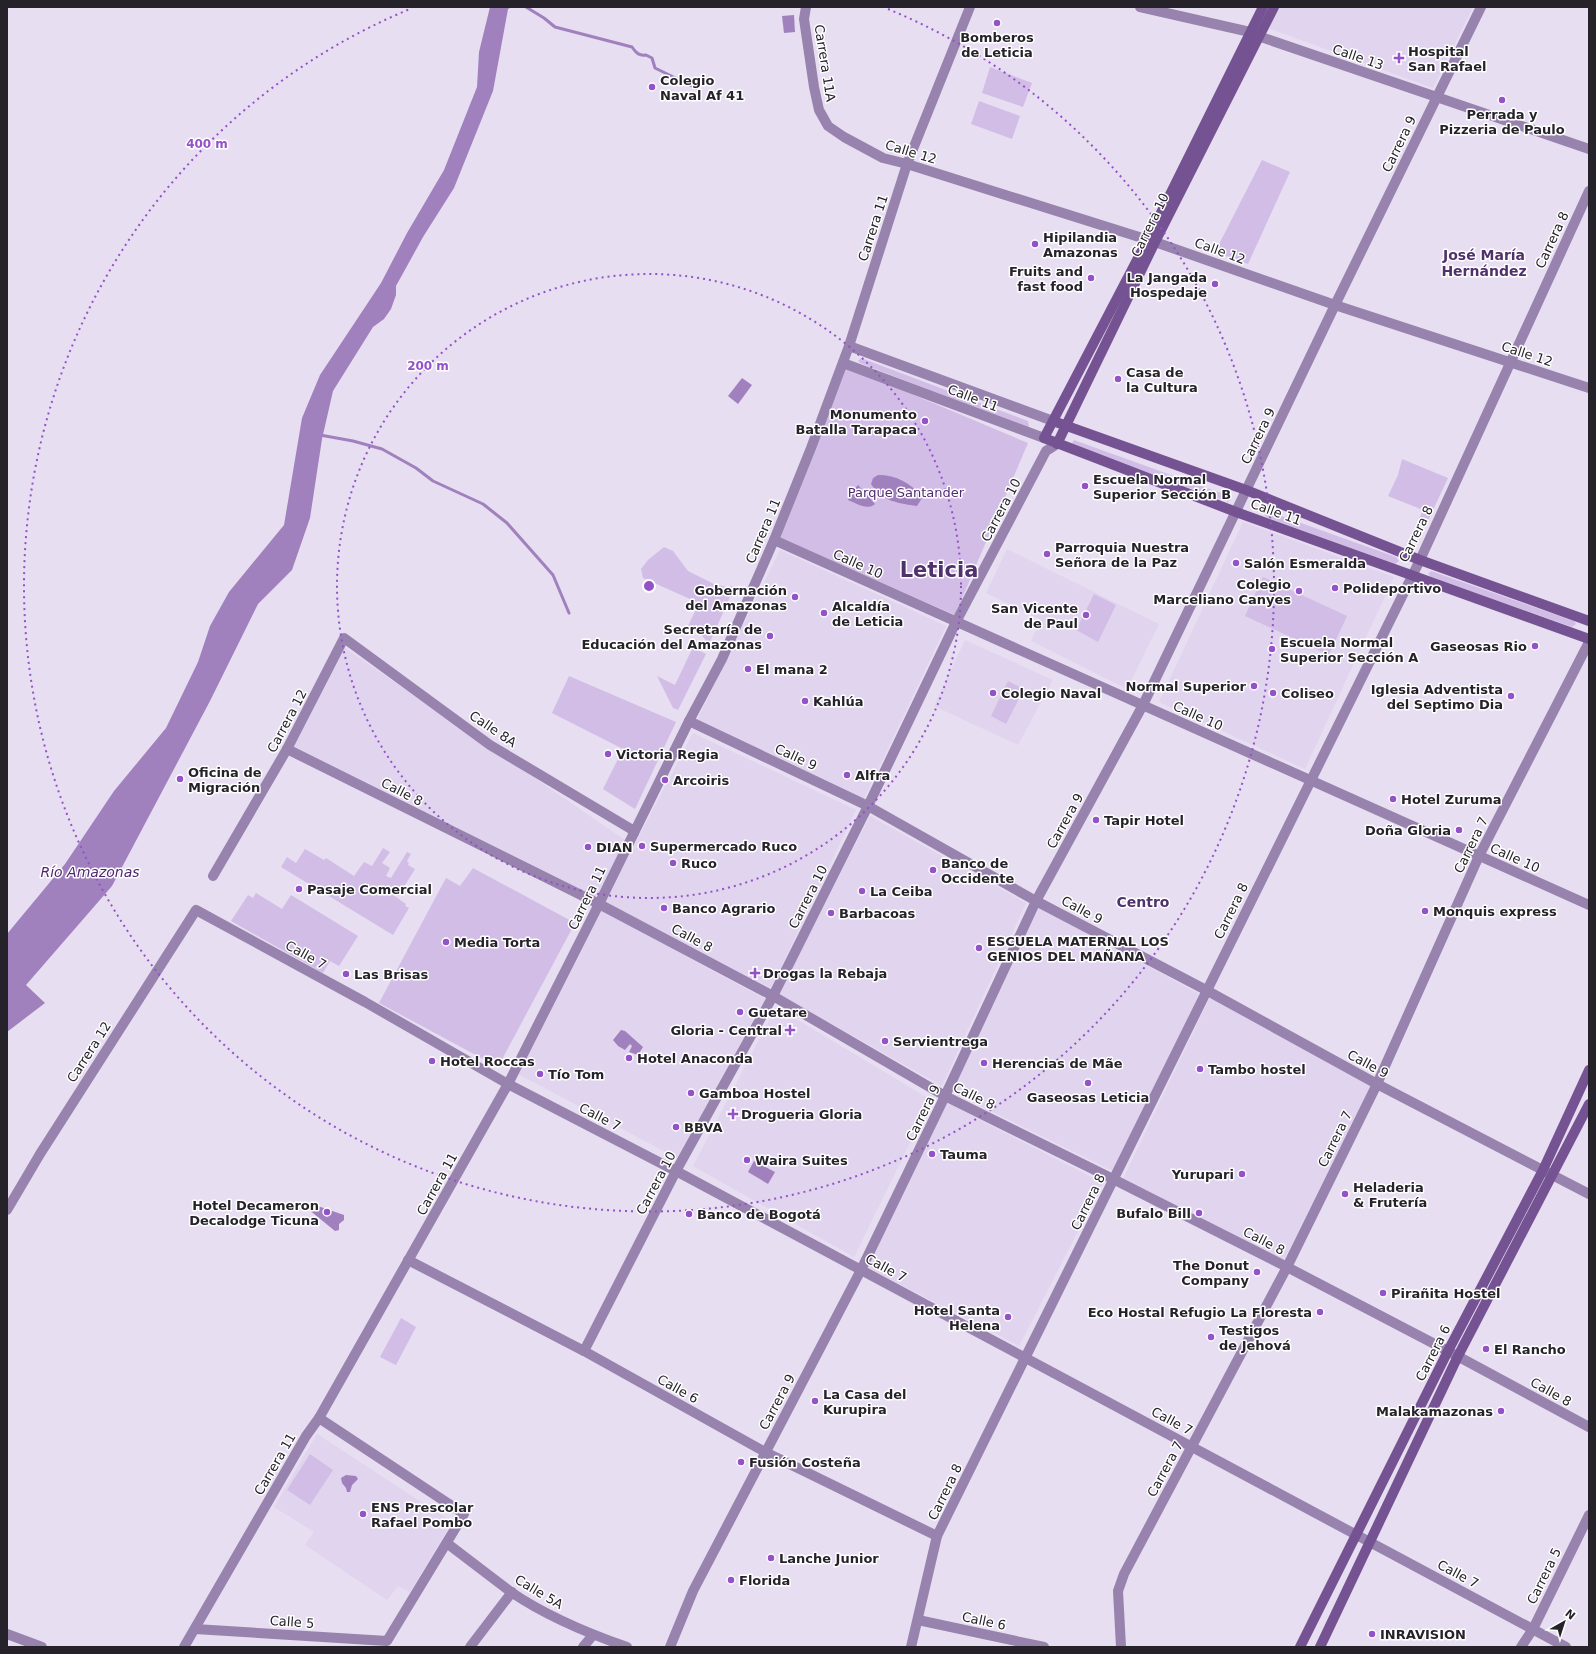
<svg xmlns="http://www.w3.org/2000/svg" width="1596" height="1654" font-family="'DejaVu Sans',sans-serif">
	<style>
		.built { fill: #e1d4ee }
		.green { fill: #d2bde7 }
		.water { fill: #a081be }
		.lines { fill: none; stroke-linecap: round; stroke-linejoin: round }
		.stream { stroke: #a081be; stroke-width: 3 }
		.minor { stroke: #9882ae; stroke-width: 10 }
		.tertiary { stroke: #9882ae; stroke-width: 10 }
		.secondary { stroke: #755393; stroke-width: 10 }
		.ring { fill: none; stroke: #9352c8; stroke-width: 2; stroke-dasharray: 2 4 }
		.poi-dot { fill: #9352c8; stroke: #fff; stroke-width: 1.5 }
		.labels { text-anchor: middle; dominant-baseline: central; stroke-width: 3; stroke-linejoin: round; paint-order: stroke }
		.poi-label { font-size: 13px; font-weight: bold; fill: #262229; stroke: #fff; text-anchor: start }
		.street-label { font-size: 13px; fill: #262229; stroke: #fff }
		.park-label { font-size: 13px; fill: #522973; stroke: #fff }
		.neighbourhood-label { font-size: 14px; font-weight: bold; fill: #50316b; stroke: #fff }
		.water-label { font-size: 14px; font-style: italic; fill: #502670; stroke: #fff }
		.town-label { font-size: 21px; font-weight: bold; fill: #50316b; stroke: #fff }
		.centre { fill: #9352c8; stroke: #fff; stroke-width: 2 }
		.ring-label { font-size: 12px; text-anchor: middle; font-weight: bold; fill: #9352c8; stroke: #fff; stroke-width: 3; stroke-linejoin: round; paint-order: stroke }
	</style>
	<rect width="100%" height="100%" fill="#e7def1"/>
	<!-- built -->
	<g class="built">
		<path d="M1279 7H1473L1433 88 1268 28Z"/>
		<path d="M1243 522 1394 577 1305 769 1159 702Z"/>
		<path d="M1007 549 1159 624 1127 689 1031 641 1041 620 986 593Z"/>
		<path d="M780 550 946 626 864 799 697 720Z"/>
		<path d="M965 640 1053 680 1018 745 934 706Z"/>
		<path d="M342 646 625 840 596 899 289 747Z"/>
		<path d="M693 733 856 810 771 988 604 903Z"/>
		<path d="M870 816 1026 903 942 1086 779 994Z"/>
		<path d="M1039 907 1199 994 1115 1172 952 1092Z"/>
		<path d="M600 910 765 999 677 1158 518 1074Z"/>
		<path d="M1210 997 1371 1085 1284 1260 1123 1179Z"/>
		<path d="M776 1007 931 1100 854 1257 693 1166Z"/>
		<path d="M947 1103 1103 1183 1019 1346 867 1267Z"/>
		<path d="M317 1434 452 1522 410 1592 398 1586 387 1600 305 1545 314 1532 274 1507Z"/>
	</g>
	<!-- green -->
	<g class="green">
		<path d="M990 67 1032 83 1023 107 982 93Z"/>
		<path d="M979 101 1020 116 1012 139 971 124Z"/>
		<path d="M1262 160 1290 172 1248 264 1215 252Z"/>
		<path d="M861 358 1028 421 1029 426 1027 428 860 363 858 361Z"/>
		<path d="M845 366 1028 443 955 615 780 538Z"/>
		<path d="M1074 440 1229 496 1231 499 1228 502 1074 446 1072 443Z"/>
		<path d="M1402 459 1448 478 1425 527 1417 524 1423 510 1388 496 1398 475Z"/>
		<path d="M1267 511 1396 557 1399 561 1395 564 1266 517 1264 514Z"/>
		<path d="M664 547 673 551 688 571 714 584 726 587 735 586 709 644 699 632 688 626 699 603 643 578 641 569 648 560Z"/>
		<path d="M1431 571 1574 621 1576 624 1572 627 1431 577 1428 574Z"/>
		<path d="M1263 577 1347 616 1329 655 1245 616Z"/>
		<path d="M1094 594 1116 605 1098 642 1076 630Z"/>
		<path d="M693 647 706 654 678 710 673 708 657 676 675 685Z"/>
		<path d="M569 676 676 722 635 809 603 789 623 749 552 713Z"/>
		<path d="M1008 681 1024 689 1006 724 991 716Z"/>
		<path d="M383 848 390 852 382 863 390 868 386 876 391 878 407 852 411 854 407 861 409 863 408 865 415 869 400 893 396 890 393 895 406 904 405 906 409 908 393 935 281 867 287 857 296 863 305 849 324 860 326 858 354 876 364 862 372 866Z"/>
		<path d="M473 868 575 923 498 1067 379 1003 446 878 460 886Z"/>
		<path d="M256 893 282 909 291 895 358 936 339 966 330 961 323 973 231 921 248 895 253 898Z"/>
		<path d="M401 1318 416 1327 396 1365 380 1357Z"/>
		<path d="M310 1454 333 1470 310 1505 287 1490Z"/>
	</g>
	<!-- water -->
	<g class="water">
		<path d="M490 7H512L508 9 493 91 454 188 423 237 396 286V295L391 309 384 319 373 327 333 391 322 439 310 518 292 570 258 604 210 701 112 886 26 985 45 1003 7 1032V934L65 864 114 791 166 728 198 662 210 626 229 592 284 525 302 418 320 375 381 283 407 233 444 170 477 87 479 52Z"/>
		<path d="M794 15 795 32 784 33 782 16Z"/>
		<path d="M742 378 752 385 738 404 728 396Z"/>
		<path d="M878 475C896 475 912 483 922 498L917 506C898 503 883 502 871 484L873 478Z"/>
		<path d="M858 485 875 504C867 511 856 503 848 500L849 495Z"/>
		<path d="M621 1030 625 1031 643 1047 638 1055 629 1052 632 1046 630 1044 625 1050 618 1046 613 1040Z"/>
		<path d="M754 1161 775 1172 768 1184 748 1172Z"/>
		<path d="M312 1204 344 1215V1220L339 1224V1230L335 1231 308 1209V1206Z"/>
		<path d="M346 1475 356 1476 358 1479 352 1485 350 1492H347L346 1488 342 1483 341 1478Z"/>
	</g>
	<g class="lines">
		<!-- stream -->
		<g class="stream">
			<path d="M526 7 544 18 555 27 632 47C636 53 639 56 646 55L652 58 655 68 698 89"/>
			<path d="M320 435 353 441 382 449 416 468 433 481 483 504 507 523 553 575 569 613"/>
		</g>
		<!-- minor -->
		<g class="minor">
			<path d="M806 7 804 19 814 87 819 110 828 126 844 137 883 158 907 164 1155 242 1335 305 1589 388"/>
			<path d="M1140 7 1250 32 1258 36 1589 149"/>
			<path d="M849 346 907 164 970 7"/>
			<path d="M774 540 1589 905"/>
			<path d="M689 721 868 806 1036 901 1206 990 1377 1084 1589 1194"/>
			<path d="M287 749 599 904 773 996 945 1096 1113 1179 1287 1267 1448 1351 1589 1427"/>
			<path d="M213 876 287 749 344 638 490 745 631 829 634 833"/>
			<path d="M7 1210 40 1154 196 910 365 1002 508 1084 676 1171 1566 1647"/>
			<path d="M408 1260 584 1351 765 1452 937 1536"/>
			<path d="M584 1351 676 1171 773 996 868 806 956 622 1046 451 1057 444"/>
			<path d="M448 1544C469 1560 490 1576 511 1592 546 1616 587 1633 627 1647"/>
			<path d="M918 1620 1044 1647"/>
			<path d="M195 1629 387 1641 464 1514 319 1418"/>
			<path d="M7 1634 42 1647"/>
			<path d="M470 1647 512 1592"/>
			<path d="M583 1647 593 1635"/>
			<path d="M1121 1647 1118 1591 1124 1574 1287 1267 1377 1084 1479 856 1589 642"/>
			<path d="M1521 1647 1533 1629 1589 1515"/>
		</g>
		<!-- tertiary -->
		<g class="tertiary">
			<path d="M843 363 1044 438"/>
			<path d="M184 1647 306 1436 319 1418 508 1084 599 904 689 721 722 659 774 540 811 448 849 346 1053 421"/>
			<path d="M670 1647 693 1591 861 1270 945 1096 1036 901 1143 705 1335 305 1481 7"/>
			<path d="M911 1647 937 1536 1420 560 1589 191"/>
		</g>
		<!-- secondary -->
		<g class="secondary">
			<path d="M1263 7 1148 239 1044 438 1236 512 1589 639"/>
			<path d="M1053 421 1246 490 1420 560 1589 621"/>
			<path d="M1057 444 1155 242 1274 7"/>
			<path d="M1300 1647 1448 1351 1543 1170 1589 1070"/>
			<path d="M1320 1647 1458 1356 1589 1104"/>
		</g>
	</g>
	<!-- distance rings -->
	<g class="ring">
		<circle cx="649" cy="586" r="312"/>
		<path d="M888 9A625 625 0 1 1 410 9"/>
	</g>
	<!-- markers -->
	<g class="poi-dot">
		<circle cx="997" cy="23" r="4"/>
		<path d="M1397 52h4v4h4v4h-4v4h-4v-4h-4v-4h4z"/>
		<circle cx="652" cy="87" r="4"/>
		<circle cx="1502" cy="100" r="4"/>
		<circle cx="1035" cy="244" r="4"/>
		<circle cx="1091" cy="278" r="4"/>
		<circle cx="1215" cy="284" r="4"/>
		<circle cx="1118" cy="379" r="4"/>
		<circle cx="925" cy="421" r="4"/>
		<circle cx="1085" cy="486" r="4"/>
		<circle cx="1047" cy="554" r="4"/>
		<circle cx="1236" cy="563" r="4"/>
		<circle cx="1335" cy="588" r="4"/>
		<circle cx="1299" cy="591" r="4"/>
		<circle cx="795" cy="597" r="4"/>
		<circle cx="824" cy="613" r="4"/>
		<circle cx="1086" cy="615" r="4"/>
		<circle cx="770" cy="636" r="4"/>
		<circle cx="1535" cy="646" r="4"/>
		<circle cx="1272" cy="649" r="4"/>
		<circle cx="748" cy="669" r="4"/>
		<circle cx="1254" cy="686" r="4"/>
		<circle cx="993" cy="693" r="4"/>
		<circle cx="1273" cy="693" r="4"/>
		<circle cx="1511" cy="696" r="4"/>
		<circle cx="805" cy="701" r="4"/>
		<circle cx="608" cy="754" r="4"/>
		<circle cx="847" cy="775" r="4"/>
		<circle cx="180" cy="779" r="4"/>
		<circle cx="665" cy="780" r="4"/>
		<circle cx="1393" cy="799" r="4"/>
		<circle cx="1096" cy="820" r="4"/>
		<circle cx="1459" cy="830" r="4"/>
		<circle cx="642" cy="846" r="4"/>
		<circle cx="588" cy="847" r="4"/>
		<circle cx="673" cy="863" r="4"/>
		<circle cx="933" cy="870" r="4"/>
		<circle cx="299" cy="889" r="4"/>
		<circle cx="862" cy="891" r="4"/>
		<circle cx="664" cy="908" r="4"/>
		<circle cx="1425" cy="911" r="4"/>
		<circle cx="831" cy="913" r="4"/>
		<circle cx="446" cy="942" r="4"/>
		<circle cx="979" cy="948" r="4"/>
		<path d="M753 967h4v4h4v4h-4v4h-4v-4h-4v-4h4z"/>
		<circle cx="346" cy="974" r="4"/>
		<circle cx="740" cy="1012" r="4"/>
		<path d="M788 1024h4v4h4v4h-4v4h-4v-4h-4v-4h4z"/>
		<circle cx="885" cy="1041" r="4"/>
		<circle cx="629" cy="1058" r="4"/>
		<circle cx="432" cy="1061" r="4"/>
		<circle cx="984" cy="1063" r="4"/>
		<circle cx="1200" cy="1069" r="4"/>
		<circle cx="540" cy="1074" r="4"/>
		<circle cx="1088" cy="1083" r="4"/>
		<circle cx="691" cy="1093" r="4"/>
		<path d="M731 1108h4v4h4v4h-4v4h-4v-4h-4v-4h4z"/>
		<circle cx="676" cy="1127" r="4"/>
		<circle cx="932" cy="1154" r="4"/>
		<circle cx="747" cy="1160" r="4"/>
		<circle cx="1242" cy="1174" r="4"/>
		<circle cx="1345" cy="1194" r="4"/>
		<circle cx="327" cy="1212" r="4"/>
		<circle cx="1199" cy="1213" r="4"/>
		<circle cx="689" cy="1214" r="4"/>
		<circle cx="1257" cy="1272" r="4"/>
		<circle cx="1383" cy="1293" r="4"/>
		<circle cx="1320" cy="1312" r="4"/>
		<circle cx="1008" cy="1317" r="4"/>
		<circle cx="1211" cy="1337" r="4"/>
		<circle cx="1486" cy="1349" r="4"/>
		<circle cx="815" cy="1401" r="4"/>
		<circle cx="1501" cy="1411" r="4"/>
		<circle cx="741" cy="1462" r="4"/>
		<circle cx="363" cy="1514" r="4"/>
		<circle cx="771" cy="1558" r="4"/>
		<circle cx="731" cy="1580" r="4"/>
		<circle cx="1372" cy="1634" r="4"/>
	</g>
	<g class="labels">
		<!-- poi labels -->
		<g class="poi-label">
			<text x="997" y="37" text-anchor="middle">Bomberos<tspan x="997" dy="15">de Leticia</tspan></text>
			<text x="1408" y="51">Hospital<tspan x="1408" dy="15">San Rafael</tspan></text>
			<text x="660" y="80">Colegio<tspan x="660" dy="15">Naval Af 41</tspan></text>
			<text x="1502" y="114" text-anchor="middle">Perrada y<tspan x="1502" dy="15">Pizzeria de Paulo</tspan></text>
			<text x="1043" y="237">Hipilandia<tspan x="1043" dy="15">Amazonas</tspan></text>
			<text x="1083" y="271" text-anchor="end">Fruits and<tspan x="1083" dy="15">fast food</tspan></text>
			<text x="1207" y="277" text-anchor="end">La Jangada<tspan x="1207" dy="15">Hospedaje</tspan></text>
			<text x="1126" y="372">Casa de<tspan x="1126" dy="15">la Cultura</tspan></text>
			<text x="917" y="414" text-anchor="end">Monumento<tspan x="917" dy="15">Batalla Tarapaca</tspan></text>
			<text x="1093" y="479">Escuela Normal<tspan x="1093" dy="15">Superior Sección B</tspan></text>
			<text x="1055" y="547">Parroquia Nuestra<tspan x="1055" dy="15">Señora de la Paz</tspan></text>
			<text x="1244" y="563">Salón Esmeralda</text>
			<text x="1291" y="584" text-anchor="end">Colegio<tspan x="1291" dy="15">Marceliano Canyes</tspan></text>
			<text x="1343" y="588">Polideportivo</text>
			<text x="787" y="590" text-anchor="end">Gobernación<tspan x="787" dy="15">del Amazonas</tspan></text>
			<text x="832" y="606">Alcaldía<tspan x="832" dy="15">de Leticia</tspan></text>
			<text x="1078" y="608" text-anchor="end">San Vicente<tspan x="1078" dy="15">de Paul</tspan></text>
			<text x="762" y="629" text-anchor="end">Secretaría de<tspan x="762" dy="15">Educación del Amazonas</tspan></text>
			<text x="1280" y="642">Escuela Normal<tspan x="1280" dy="15">Superior Sección A</tspan></text>
			<text x="1527" y="646" text-anchor="end">Gaseosas Rio</text>
			<text x="756" y="669">El mana 2</text>
			<text x="1246" y="686" text-anchor="end">Normal Superior</text>
			<text x="1503" y="689" text-anchor="end">Iglesia Adventista<tspan x="1503" dy="15">del Septimo Dia</tspan></text>
			<text x="1001" y="693">Colegio Naval</text>
			<text x="1281" y="693">Coliseo</text>
			<text x="813" y="701">Kahlúa</text>
			<text x="616" y="754">Victoria Regia</text>
			<text x="188" y="772">Oficina de<tspan x="188" dy="15">Migración</tspan></text>
			<text x="855" y="775">Alfra</text>
			<text x="673" y="780">Arcoiris</text>
			<text x="1401" y="799">Hotel Zuruma</text>
			<text x="1104" y="820">Tapir Hotel</text>
			<text x="1451" y="830" text-anchor="end">Doña Gloria</text>
			<text x="650" y="846">Supermercado Ruco</text>
			<text x="596" y="847">DIAN</text>
			<text x="681" y="863">Ruco</text>
			<text x="941" y="863">Banco de<tspan x="941" dy="15">Occidente</tspan></text>
			<text x="307" y="889">Pasaje Comercial</text>
			<text x="870" y="891">La Ceiba</text>
			<text x="672" y="908">Banco Agrario</text>
			<text x="1433" y="911">Monquis express</text>
			<text x="839" y="913">Barbacoas</text>
			<text x="987" y="941">ESCUELA MATERNAL LOS<tspan x="987" dy="15">GENIOS DEL MAÑANA</tspan></text>
			<text x="454" y="942">Media Torta</text>
			<text x="763" y="973">Drogas la Rebaja</text>
			<text x="354" y="974">Las Brisas</text>
			<text x="748" y="1012">Guetare</text>
			<text x="782" y="1030" text-anchor="end">Gloria - Central</text>
			<text x="893" y="1041">Servientrega</text>
			<text x="637" y="1058">Hotel Anaconda</text>
			<text x="440" y="1061">Hotel Roccas</text>
			<text x="992" y="1063">Herencias de Mãe</text>
			<text x="1208" y="1069">Tambo hostel</text>
			<text x="548" y="1074">Tío Tom</text>
			<text x="699" y="1093">Gamboa Hostel</text>
			<text x="1088" y="1097" text-anchor="middle">Gaseosas Leticia</text>
			<text x="741" y="1114">Drogueria Gloria</text>
			<text x="684" y="1127">BBVA</text>
			<text x="940" y="1154">Tauma</text>
			<text x="755" y="1160">Waira Suites</text>
			<text x="1234" y="1174" text-anchor="end">Yurupari</text>
			<text x="1353" y="1187">Heladeria<tspan x="1353" dy="15">&amp; Frutería</tspan></text>
			<text x="319" y="1205" text-anchor="end">Hotel Decameron<tspan x="319" dy="15">Decalodge Ticuna</tspan></text>
			<text x="1191" y="1213" text-anchor="end">Bufalo Bill</text>
			<text x="697" y="1214">Banco de Bogotá</text>
			<text x="1249" y="1265" text-anchor="end">The Donut<tspan x="1249" dy="15">Company</tspan></text>
			<text x="1391" y="1293">Pirañita Hostel</text>
			<text x="1000" y="1310" text-anchor="end">Hotel Santa<tspan x="1000" dy="15">Helena</tspan></text>
			<text x="1312" y="1312" text-anchor="end">Eco Hostal Refugio La Floresta</text>
			<text x="1219" y="1330">Testigos<tspan x="1219" dy="15">de Jehová</tspan></text>
			<text x="1494" y="1349">El Rancho</text>
			<text x="823" y="1394">La Casa del<tspan x="823" dy="15">Kurupira</tspan></text>
			<text x="1493" y="1411" text-anchor="end">Malakamazonas</text>
			<text x="749" y="1462">Fusión Costeña</text>
			<text x="371" y="1507">ENS Prescolar<tspan x="371" dy="15">Rafael Pombo</tspan></text>
			<text x="779" y="1558">Lanche Junior</text>
			<text x="739" y="1580">Florida</text>
			<text x="1380" y="1634">INRAVISION</text>
		</g>
		<!-- street labels -->
		<g class="street-label">
			<text transform="translate(1358 57) rotate(19)">Calle 13</text>
			<text transform="translate(825 63) rotate(81)">Carrera 11A</text>
			<text transform="translate(1399 144) rotate(-64)">Carrera 9</text>
			<text transform="translate(911 152) rotate(17)">Calle 12</text>
			<text transform="translate(1150 225) rotate(-64)">Carrera 10</text>
			<text transform="translate(873 228) rotate(-72)">Carrera 11</text>
			<text transform="translate(1552 240) rotate(-65)">Carrera 8</text>
			<text transform="translate(1220 251) rotate(20)">Calle 12</text>
			<text transform="translate(1527 354) rotate(18)">Calle 12</text>
			<text transform="translate(973 398) rotate(21)">Calle 11</text>
			<text transform="translate(1258 436) rotate(-64)">Carrera 9</text>
			<text transform="translate(1001 510) rotate(-62)">Carrera 10</text>
			<text transform="translate(1276 512) rotate(20)">Calle 11</text>
			<text transform="translate(763 531) rotate(-67)">Carrera 11</text>
			<text transform="translate(1416 534) rotate(-64)">Carrera 8</text>
			<text transform="translate(858 564) rotate(24)">Calle 10</text>
			<text transform="translate(1198 716) rotate(24)">Calle 10</text>
			<text transform="translate(287 721) rotate(-62)">Carrera 12</text>
			<text transform="translate(493 729) rotate(34)">Calle 8A</text>
			<text transform="translate(796 757) rotate(25)">Calle 9</text>
			<text transform="translate(402 792) rotate(27)">Calle 8</text>
			<text transform="translate(1065 821) rotate(-61)">Carrera 9</text>
			<text transform="translate(1471 845) rotate(-64)">Carrera 7</text>
			<text transform="translate(1515 858) rotate(24)">Calle 10</text>
			<text transform="translate(808 897) rotate(-63)">Carrera 10</text>
			<text transform="translate(587 898) rotate(-64)">Carrera 11</text>
			<text transform="translate(1082 910) rotate(28)">Calle 9</text>
			<text transform="translate(1231 911) rotate(-64)">Carrera 8</text>
			<text transform="translate(692 938) rotate(28)">Calle 8</text>
			<text transform="translate(306 955) rotate(29)">Calle 7</text>
			<text transform="translate(89 1052) rotate(-57)">Carrera 12</text>
			<text transform="translate(1368 1064) rotate(28)">Calle 9</text>
			<text transform="translate(974 1096) rotate(26)">Calle 8</text>
			<text transform="translate(923 1113) rotate(-64)">Carrera 9</text>
			<text transform="translate(600 1117) rotate(27)">Calle 7</text>
			<text transform="translate(1335 1139) rotate(-64)">Carrera 7</text>
			<text transform="translate(656 1183) rotate(-62)">Carrera 10</text>
			<text transform="translate(437 1184) rotate(-61)">Carrera 11</text>
			<text transform="translate(1088 1202) rotate(-64)">Carrera 8</text>
			<text transform="translate(1264 1241) rotate(27)">Calle 8</text>
			<text transform="translate(886 1268) rotate(28)">Calle 7</text>
			<text transform="translate(1433 1353) rotate(-63)">Carrera 6</text>
			<text transform="translate(678 1389) rotate(29)">Calle 6</text>
			<text transform="translate(1551 1392) rotate(29)">Calle 8</text>
			<text transform="translate(777 1402) rotate(-62)">Carrera 9</text>
			<text transform="translate(1172 1421) rotate(28)">Calle 7</text>
			<text transform="translate(275 1464) rotate(-60)">Carrera 11</text>
			<text transform="translate(1165 1469) rotate(-62)">Carrera 7</text>
			<text transform="translate(945 1492) rotate(-64)">Carrera 8</text>
			<text transform="translate(1458 1574) rotate(28)">Calle 7</text>
			<text transform="translate(1544 1576) rotate(-64)">Carrera 5</text>
			<text transform="translate(539 1592) rotate(31)">Calle 5A</text>
			<text transform="translate(984 1621) rotate(12)">Calle 6</text>
			<text transform="translate(292 1622) rotate(4)">Calle 5</text>
		</g>
		<!-- park labels -->
		<g class="park-label">
			<text x="906" y="492">Parque Santander</text>
		</g>
		<!-- neighbourhood labels -->
		<g class="neighbourhood-label">
			<text x="1484" y="255">José María<tspan x="1484" dy="16">Hernández</tspan></text>
			<text x="1143" y="902">Centro</text>
		</g>
		<!-- water labels -->
		<g class="water-label">
			<text x="90" y="872">Río Amazonas</text>
		</g>
		<!-- town labels -->
		<g class="town-label">
			<text x="939" y="570">Leticia</text>
		</g>
	</g>
	<circle cx="649" cy="586" r="6" class="centre"/>
	<g class="ring-label">
		<text x="207" y="148">400 m</text>
		<text x="428" y="370">200 m</text>
	</g>
	<!-- border -->
	<rect width="1596" height="1654" fill="none" stroke="#262229" stroke-width="16"/>
	<!-- north arrow -->
	<g transform="translate(1564 1622) rotate(39)" stroke="#ffffff" stroke-width="3" paint-order="stroke">
	<path d="M0-3L7 15L0 10L-7 15Z" fill="#262229"/>
	<text y="-6" font-size="11" font-weight="bold" text-anchor="middle" fill="#262229">N</text>
	</g>
</svg>
